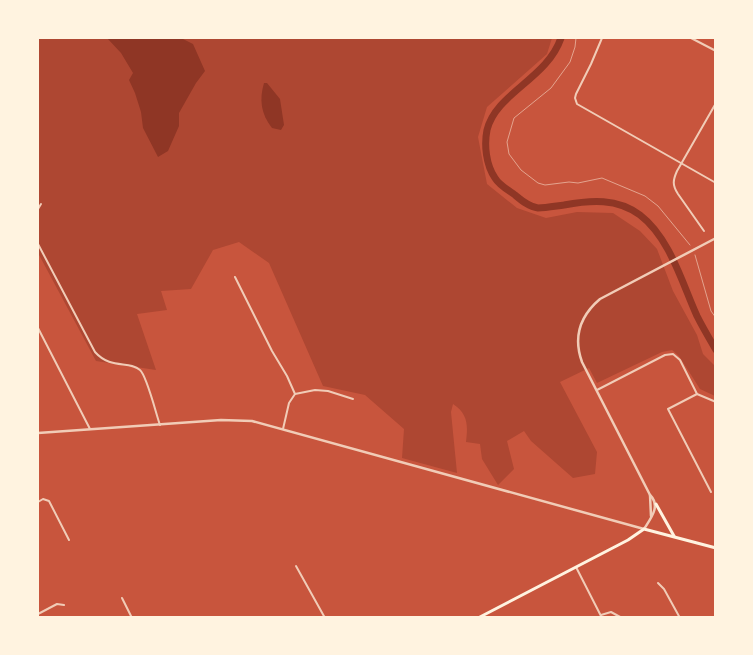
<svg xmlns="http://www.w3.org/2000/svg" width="753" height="655" font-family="'Noto Sans',sans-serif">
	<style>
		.green { fill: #ae4732 }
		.water { fill: #8f3625 }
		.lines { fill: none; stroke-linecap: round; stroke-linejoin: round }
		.river { stroke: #8f3625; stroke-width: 7 }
		.path { stroke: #fff3e0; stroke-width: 0.5 }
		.minor { stroke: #f1ccb7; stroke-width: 2 }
		.tertiary { stroke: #f1ccb7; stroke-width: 2.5 }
		.primary { stroke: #fff3e0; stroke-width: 3 }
	</style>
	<rect width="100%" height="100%" fill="#c8553d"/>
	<!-- green -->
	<path class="green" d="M38 38H552L547 54 487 107 478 137 487 184 517 208 546 218 577 212 613 213 640 231 657 249 673 291 697 335 703 354 715 366V396L700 389 679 356 672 350 662 352 597 383 589 368 560 382 597 452 595 474 573 478 531 441 524 431 507 441 514 469 498 485 482 459 480 444 466 442C468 425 468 414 453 404L451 412 457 473 402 458 404 429 365 395 323 386 269 263 239 242 213 250 191 289 161 291 167 310 137 314 156 370 96 361 38 253Z"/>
	<!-- water -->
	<g class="water">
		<path d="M107 38H181L193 44 205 71 196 83 179 113V126L168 151 158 157 143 128 141 112 135 93 129 80 133 73 121 53Z"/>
		<path d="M264 83H267L280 99 284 125 281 130 272 128C261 114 259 100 264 83Z"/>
	</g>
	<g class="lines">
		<!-- river -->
		<path class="river" d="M561 38C547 79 496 93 487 130 484 145 486 165 495 178 499 185 508 190 515 195 521 200 529 207 538 208 546 208 556 206 564 205 591 200 617 198 640 215 670 238 682 283 697 316 703 328 709 338 716 350"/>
		<!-- path -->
		<g class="path">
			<path d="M576 38 575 47 570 62 551 88 514 118 507 142 509 154 521 170 538 183 545 185 569 182 578 183 602 178 645 196 658 206 690 245"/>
			<path d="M695 255 711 311 716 318"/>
		</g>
		<!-- minor -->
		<g class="minor">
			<path d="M602 38 591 64 576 94 575 98 577 104 716 183"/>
			<path d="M691 38 716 51"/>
			<path d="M38 209 41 204"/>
			<path d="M704 231 678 194C672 185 673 180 677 171L716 103"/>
			<path d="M38 244 95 352C111 370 129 360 140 370 147 376 156 414 160 425"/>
			<path d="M235 277 272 351 287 376 295 394 289 403 283 429"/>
			<path d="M38 328 90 429"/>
			<path d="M597 390 665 355 673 354 680 360 697 394 716 402"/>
			<path d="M295 394 315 390 328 391 353 399"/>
			<path d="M697 394 668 409 711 492"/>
			<path d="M38 502 43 499 49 501 69 540"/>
			<path d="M296 566 325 618"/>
			<path d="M576 567 602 618"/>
			<path d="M658 583 664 589 680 618"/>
			<path d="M122 598 132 618"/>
			<path d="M38 614 57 604 64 605"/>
			<path d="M601 615 611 612 622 618"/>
		</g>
		<!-- tertiary -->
		<g class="tertiary">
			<path d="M38 433 221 420 252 421 644 529C651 518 661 506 650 495L582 362C573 337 580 316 600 299L716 238"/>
			<path d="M650 495 651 516"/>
		</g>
		<!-- primary -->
		<g class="primary">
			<path d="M656 504 674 536"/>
			<path d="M478 618 628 540 644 529 716 548"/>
		</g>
	</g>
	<!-- border -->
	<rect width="753" height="655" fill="none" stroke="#fff3e0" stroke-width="78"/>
</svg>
